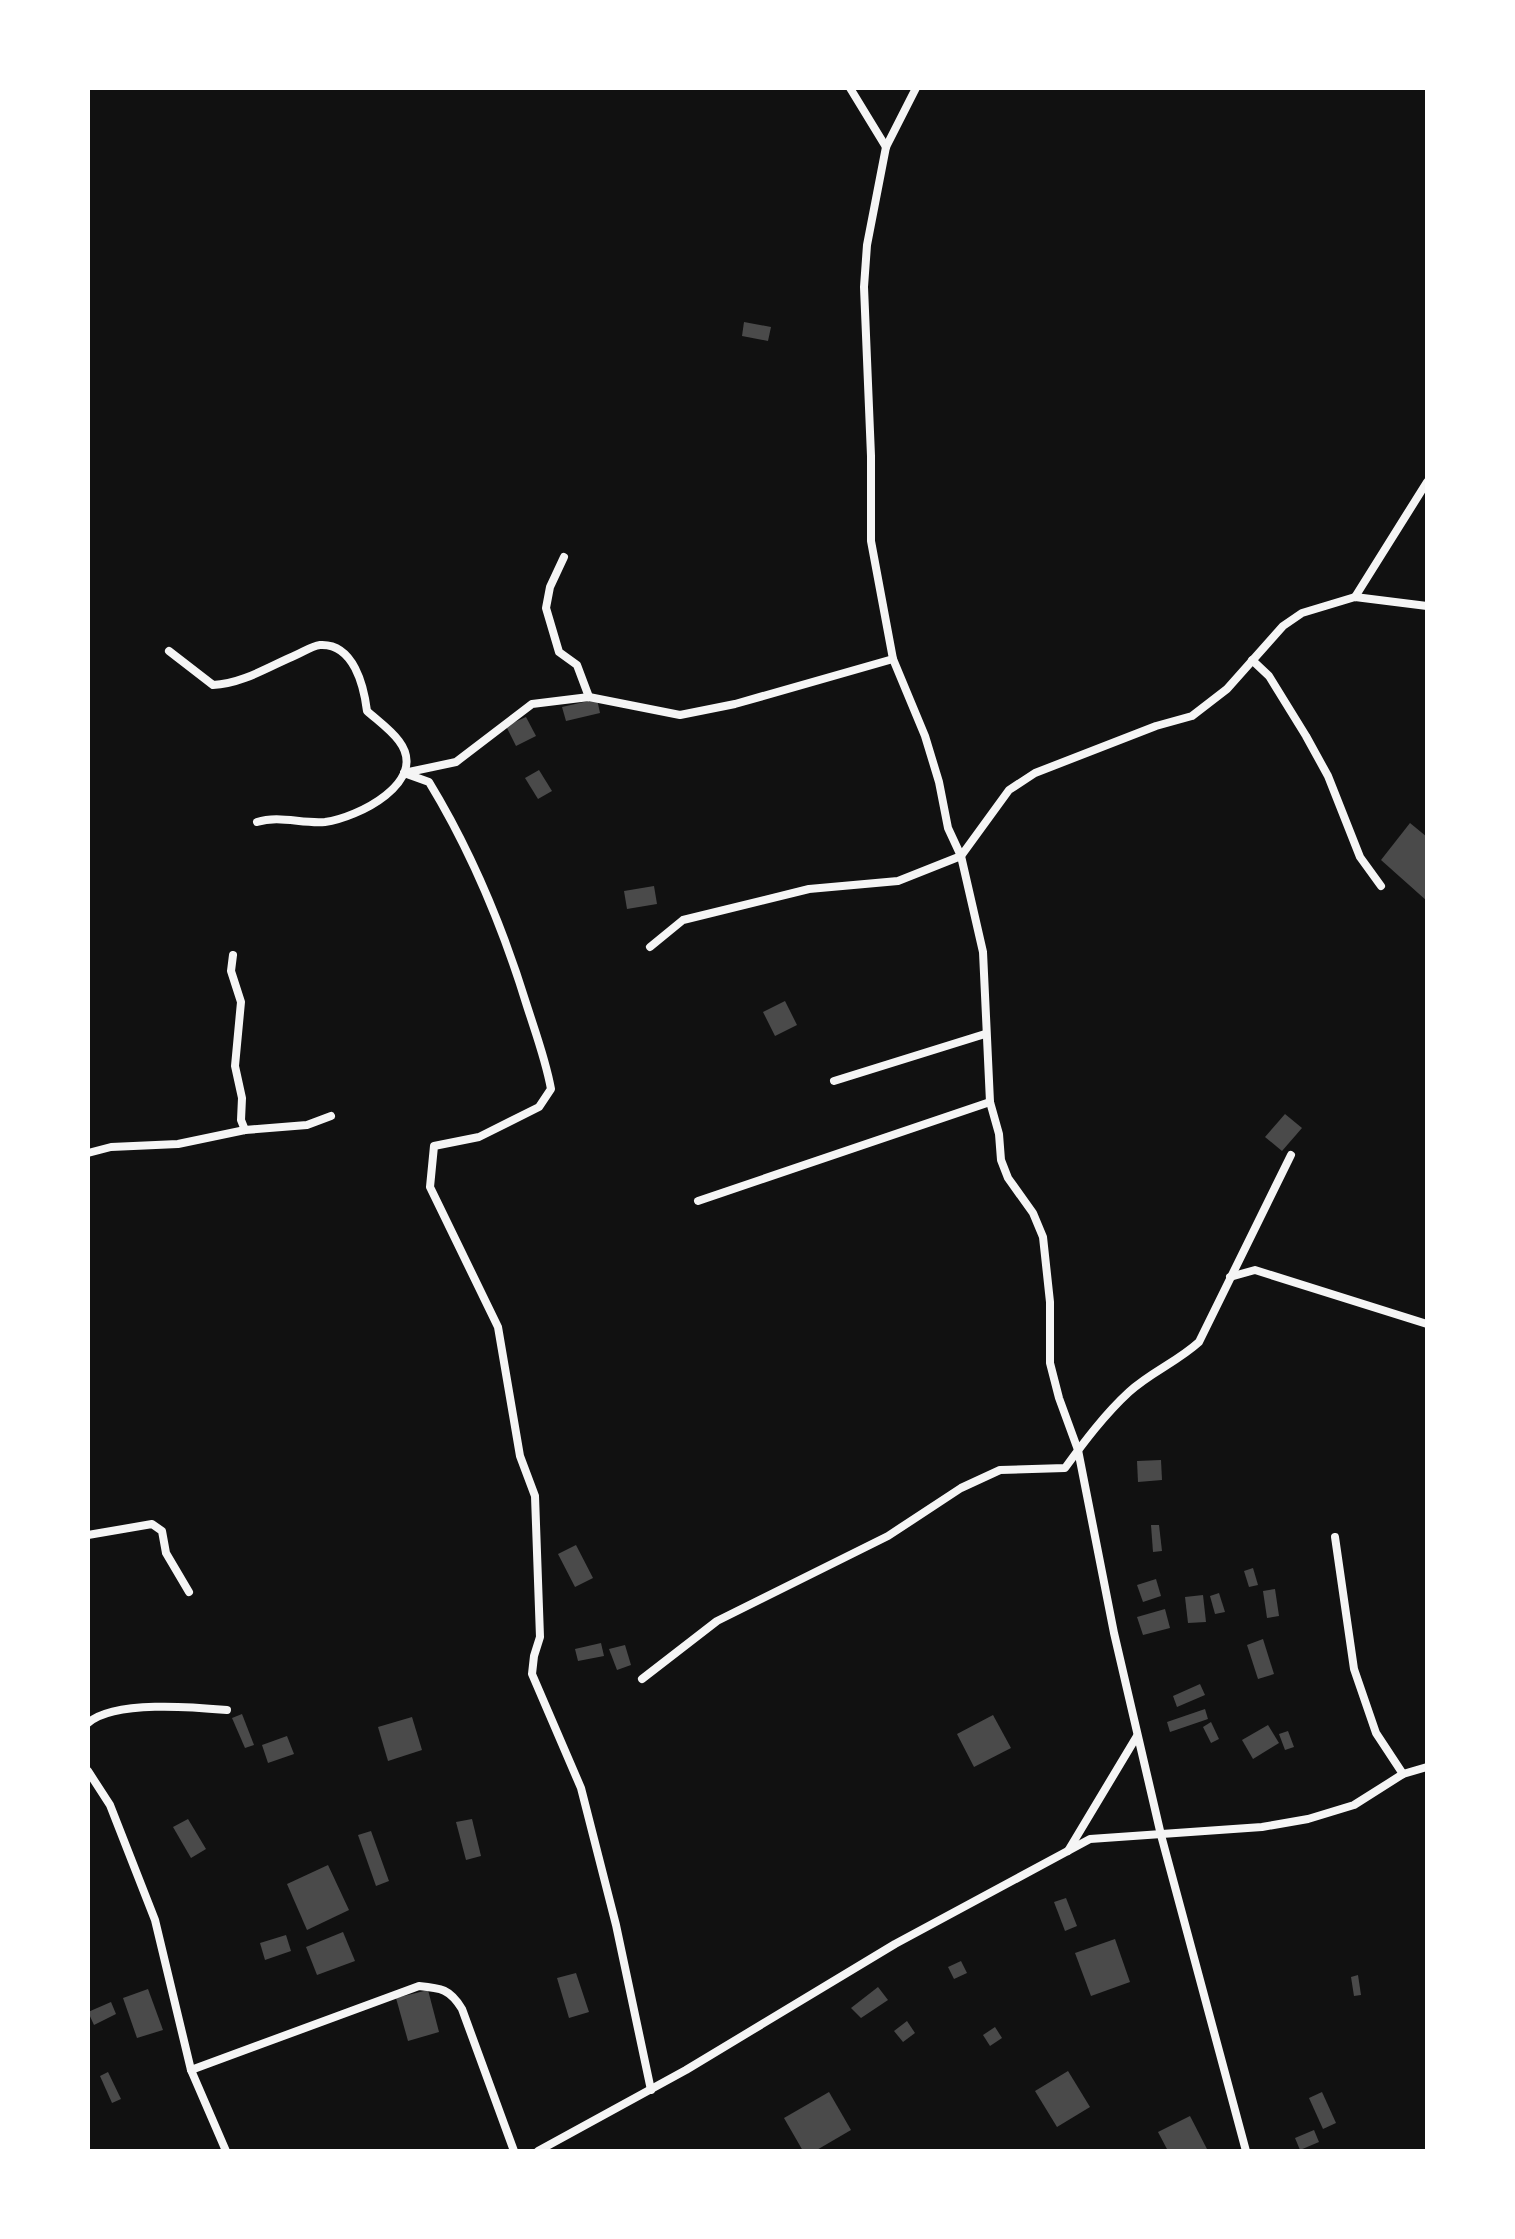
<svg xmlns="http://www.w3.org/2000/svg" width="1515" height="2239" font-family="Commissioner,sans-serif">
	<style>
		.building { fill: #4a4a4a }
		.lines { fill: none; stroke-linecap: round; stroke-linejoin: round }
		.minor { stroke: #f5f5f5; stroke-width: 8 }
	</style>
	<rect width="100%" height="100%" fill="#111"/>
	<!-- building -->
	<g class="building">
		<path d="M744 322 771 327 768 341 742 336Z"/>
		<path d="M597 699 600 713 566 721 562 707Z"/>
		<path d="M526 717 536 736 516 746 506 726Z"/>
		<path d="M539 770 552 791 538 799 525 778Z"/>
		<path d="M1410 823 1427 837V901L1381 860Z"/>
		<path d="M654 886 657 904 627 909 624 891Z"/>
		<path d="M785 1001 797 1025 775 1036 763 1012Z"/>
		<path d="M1285 1114 1302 1128 1282 1151 1265 1137Z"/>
		<path d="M1161 1460 1162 1480 1138 1482 1137 1461Z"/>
		<path d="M1151 1525H1159L1162 1551 1153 1552Z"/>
		<path d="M576 1545 593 1578 575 1587 558 1554Z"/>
		<path d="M1253 1568 1258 1585 1249 1587 1244 1571Z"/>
		<path d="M1156 1579 1161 1596 1143 1602 1137 1585Z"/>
		<path d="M1275 1589 1279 1616 1267 1618 1263 1591Z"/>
		<path d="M1219 1593 1225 1612 1215 1614 1210 1596Z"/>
		<path d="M1203 1595 1206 1622 1188 1623 1185 1597Z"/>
		<path d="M1165 1609 1170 1628 1143 1635 1137 1617Z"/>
		<path d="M1263 1639 1274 1674 1258 1679 1247 1645Z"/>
		<path d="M601 1643 604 1656 578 1661 575 1649Z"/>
		<path d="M625 1645 631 1665 617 1670 609 1649Z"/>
		<path d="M1200 1684 1205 1695 1177 1707 1173 1696Z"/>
		<path d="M1205 1709 1208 1719 1170 1732 1167 1722Z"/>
		<path d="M242 1714 254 1745 245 1748 232 1718Z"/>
		<path d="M993 1715 1011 1748 974 1767 957 1734Z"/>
		<path d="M412 1717 422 1750 388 1761 378 1727Z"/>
		<path d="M1211 1722 1219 1739 1211 1743 1203 1727Z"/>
		<path d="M1268 1725 1279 1743 1253 1759 1242 1740Z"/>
		<path d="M1288 1731 1294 1747 1285 1750 1279 1734Z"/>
		<path d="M287 1736 294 1754 268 1763 262 1745Z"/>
		<path d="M188 1819 206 1849 191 1858 173 1827Z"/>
		<path d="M472 1819 481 1856 466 1860 456 1822Z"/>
		<path d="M371 1831 389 1881 376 1886 358 1835Z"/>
		<path d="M328 1865 349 1910 307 1930 287 1884Z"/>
		<path d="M1066 1898 1077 1926 1065 1931 1054 1902Z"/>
		<path d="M343 1932 355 1961 317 1975 306 1947Z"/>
		<path d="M286 1935 291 1951 265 1960 260 1943Z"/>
		<path d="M1115 1939 1130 1982 1091 1996 1075 1953Z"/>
		<path d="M961 1961 967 1973 954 1979 948 1967Z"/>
		<path d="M576 1973 589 2012 569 2018 557 1978Z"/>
		<path d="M1358 1975 1361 1995 1354 1996 1351 1977Z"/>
		<path d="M878 1987 888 2000 861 2018 851 2008Z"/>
		<path d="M148 1989 163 2030 137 2038 123 1998Z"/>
		<path d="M428 1990 439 2032 408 2041 396 1998Z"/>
		<path d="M111 2002 116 2014 94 2025 88 2012Z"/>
		<path d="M907 2021 915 2033 903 2042 894 2031Z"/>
		<path d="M995 2027 1002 2038 990 2046 983 2035Z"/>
		<path d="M1068 2071 1090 2107 1057 2127 1035 2091Z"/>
		<path d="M108 2072 121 2099 112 2103 100 2076Z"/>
		<path d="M829 2092 851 2130 815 2151H803L784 2118Z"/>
		<path d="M1322 2092 1336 2123 1323 2129 1309 2098Z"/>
		<path d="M1190 2116 1208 2151H1168L1158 2132Z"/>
		<path d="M1314 2130 1319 2142 1300 2150 1295 2138Z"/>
	</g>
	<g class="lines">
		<!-- minor -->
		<g class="minor">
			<path d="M850 88 886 147"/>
			<path d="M916 88 886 147 867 245 864 287 871 456V541L893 659 925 736 939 782 948 828 961 856 983 952 990 1102 999 1134 1001 1160 1008 1178 1033 1213 1043 1237 1050 1302V1363L1059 1398 1078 1450 1114 1633 1161 1835 1246 2151"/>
			<path d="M564 557 550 587 546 608 559 652 577 665 589 697"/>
			<path d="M1355 597 1427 482"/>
			<path d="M169 651 213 685C242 684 270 666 296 655 303 652 312 646 320 645 354 643 364 687 367 711 377 720 391 730 399 741 430 782 357 818 325 822 302 824 279 815 257 822"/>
			<path d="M1252 660 1269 676 1306 736 1328 776 1360 857 1381 886"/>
			<path d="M404 773 429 782C471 851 503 928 527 1006 536 1034 546 1061 551 1089L539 1107 479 1137 434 1146 430 1187 498 1327 520 1456 535 1496 540 1637 534 1656 532 1674 581 1788 616 1925 651 2090"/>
			<path d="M404 773 456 762 532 704 589 697 680 715 735 704 893 659"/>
			<path d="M650 947 683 920 809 889 898 881 961 856 1009 790 1035 773 1156 726 1192 716 1227 689 1283 626 1302 613 1355 597 1427 606"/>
			<path d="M233 955 231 971 241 1002 235 1066 242 1098 241 1120 245 1130"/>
			<path d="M834 1081 985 1034"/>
			<path d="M88 1153 111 1147 178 1144 245 1130 307 1125 331 1116"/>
			<path d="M698 1201 990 1102"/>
			<path d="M1230 1277 1255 1270 1427 1324"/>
			<path d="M88 1535 152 1524 162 1531 166 1553 189 1592"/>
			<path d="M1335 1537 1354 1669 1376 1733 1403 1774"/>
			<path d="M642 1679 717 1621 888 1536 961 1488 1000 1470 1065 1468C1084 1442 1105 1414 1129 1392 1151 1372 1177 1362 1199 1342L1291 1155"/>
			<path d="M88 1723C114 1700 194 1707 227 1710"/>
			<path d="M88 1771 110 1805 155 1920 191 2070 226 2151"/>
			<path d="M1068 1851 1137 1736"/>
			<path d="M191 2070 419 1986C441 1988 450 1989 462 2009L514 2151"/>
			<path d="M538 2151 686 2070 895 1944 1090 1839 1262 1827 1308 1819 1354 1805 1403 1774 1427 1767"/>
		</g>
	</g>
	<!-- border -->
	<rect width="1515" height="2239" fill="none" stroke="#ffffff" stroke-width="180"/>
</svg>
